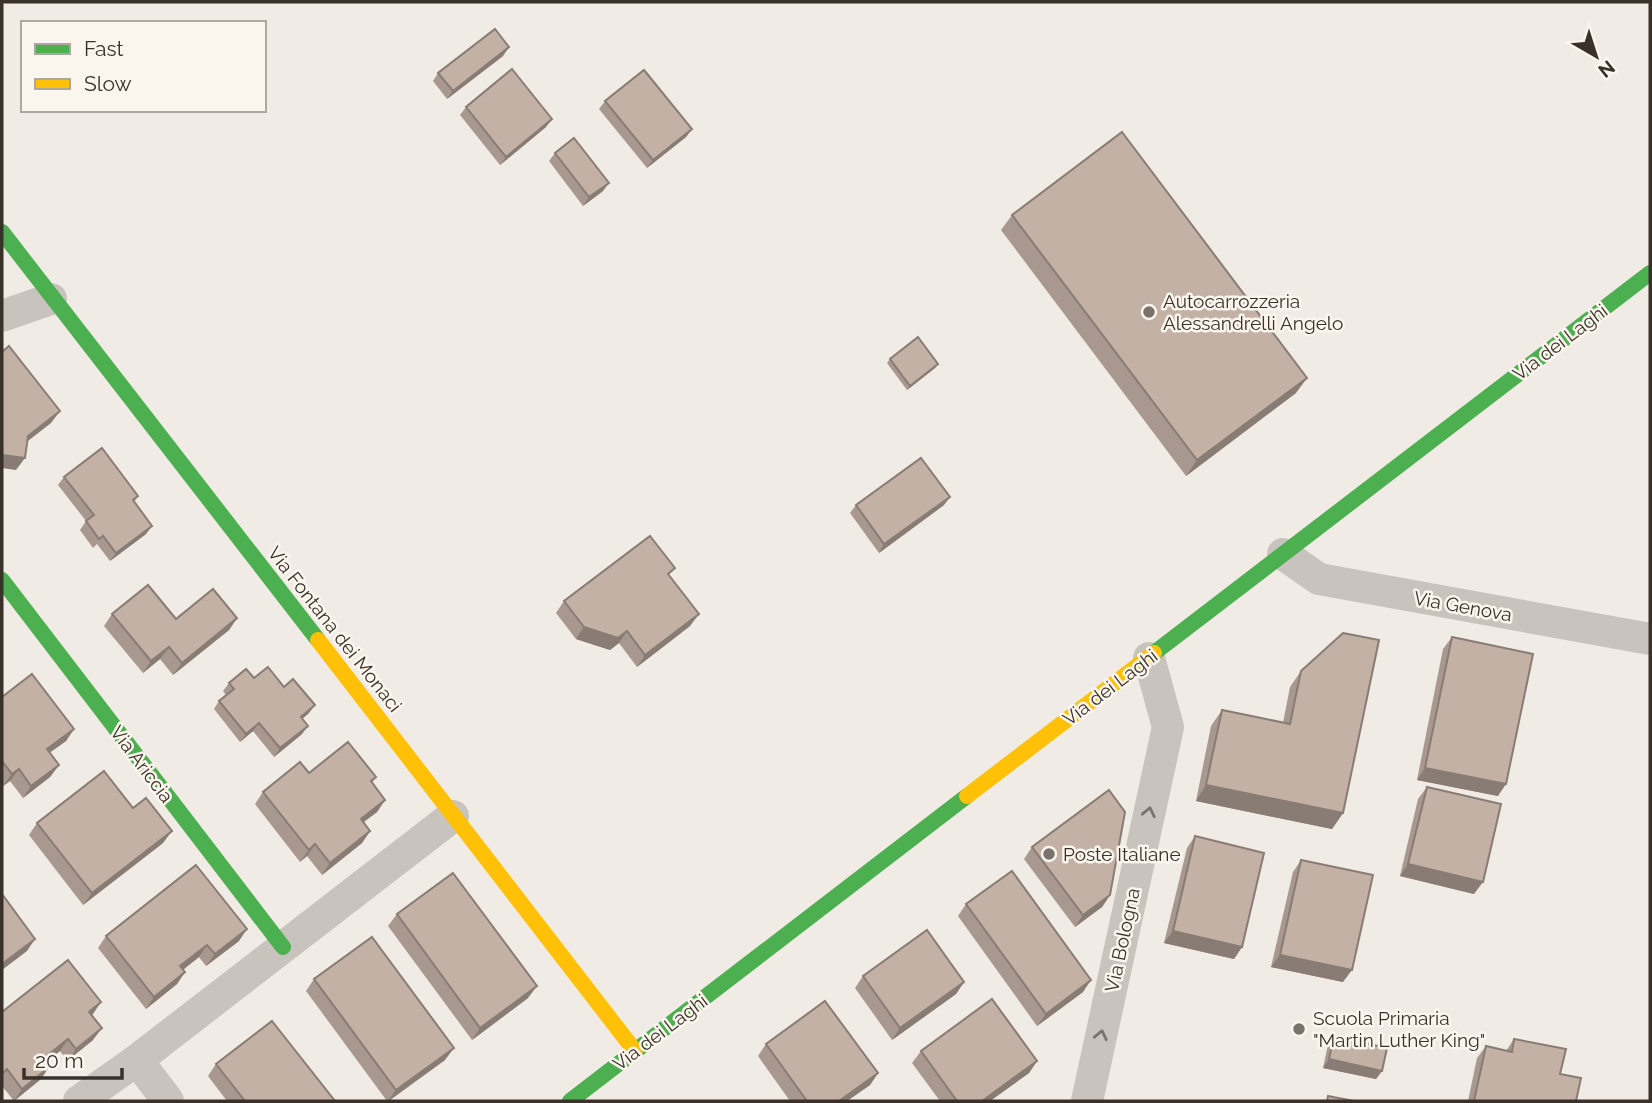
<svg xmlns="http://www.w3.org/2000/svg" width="1652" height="1103" font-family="Raleway,sans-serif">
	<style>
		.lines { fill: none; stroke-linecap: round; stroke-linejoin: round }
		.street { stroke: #c9c3bd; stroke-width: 32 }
		.fast { stroke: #4caf50; stroke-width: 16 }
		.slow { stroke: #ffc107; stroke-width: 16 }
		.wall { fill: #a8988f }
		.shaded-wall { fill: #887c74 }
		.building { fill: #c3b1a6; stroke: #887c74; stroke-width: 2 }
		.oneway { stroke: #7a736d }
		.poi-dot { fill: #7a726c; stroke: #fbf6ed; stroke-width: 2.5 }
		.labels { text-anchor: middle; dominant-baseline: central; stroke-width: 5; stroke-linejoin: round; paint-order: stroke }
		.poi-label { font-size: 19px; fill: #3a312b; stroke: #fbf6ed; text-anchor: start }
		.street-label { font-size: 19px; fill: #3a312b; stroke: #fbf6ed }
	</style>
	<rect width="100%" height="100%" fill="#f0ebe5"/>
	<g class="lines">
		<!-- street -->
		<g class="street">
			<path d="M2 316 51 299"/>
			<path d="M1283 554 1319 579 1650 639"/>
			<path d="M137 1060 453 816"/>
			<path d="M79 1101 137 1060 168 1101"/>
			<path d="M1087 1101 1168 727 1149 658"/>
		</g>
		<!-- fast -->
		<g class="fast">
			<path d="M2 232 318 640"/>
			<path d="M2 580 283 947"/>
			<path d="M1154 653 1650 273"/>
			<path d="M570 1101 967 796"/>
		</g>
		<!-- slow -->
		<g class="slow">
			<path d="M318 640 635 1051"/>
			<path d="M967 796 1154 653"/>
		</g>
	</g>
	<!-- wall -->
	<g class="wall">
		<path d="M503 56 447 99 433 81 438 73Z"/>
		<path d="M605 101 692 129 686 137 647 168 599 109Z"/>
		<path d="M466 107 546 127 500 165 460 115Z"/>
		<path d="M555 153 603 191 583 206 549 161Z"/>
		<path d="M1012 215 1296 393 1186 476 1001 230Z"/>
		<path d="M890 359 935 368 907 390 887 363Z"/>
		<path d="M64 477 138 496 134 502 146 534 110 561 97 544 93 548 80 530 86 521 58 485Z"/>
		<path d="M856 505H944L879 553 850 513Z"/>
		<path d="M670 576 690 626 637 667 619 643 610 650 576 639 556 613 564 601Z"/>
		<path d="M112 614 176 619 237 618 229 630 173 675 160 659 143 673 104 626Z"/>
		<path d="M1452 637 1498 796 1417 780 1443 649Z"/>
		<path d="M1301 671 1343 813 1332 829 1196 801 1211 726 1222 710 1283 723 1290 687Z"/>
		<path d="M254 678 284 687 309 713 302 719V734L274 757 253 731 240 742 214 709 219 701 226 695 223 691 229 683Z"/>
		<path d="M2 697 74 729 66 741 49 753 59 765 50 777 23 798 10 781 3 786 2 784Z"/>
		<path d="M309 773 376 777 372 783 385 800 377 812 363 822 370 831 362 843 322 875 307 856 300 862 255 804 263 792Z"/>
		<path d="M1427 787 1474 894 1400 876 1418 799Z"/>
		<path d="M133 808 163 843 83 905 29 835 37 823Z"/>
		<path d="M1195 836 1242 947 1234 959 1164 943 1187 848Z"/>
		<path d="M1032 847 1110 895 1102 907 1075 927 1024 859Z"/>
		<path d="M1301 860 1343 982 1271 967 1293 872Z"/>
		<path d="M966 904 1083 992 1037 1026 958 916Z"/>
		<path d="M397 914 528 998 472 1040 388 926Z"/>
		<path d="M106 936 239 941 206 966 199 957 183 970 185 972 177 984 146 1009 98 948Z"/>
		<path d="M863 976 964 982 956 994 892 1040 855 988Z"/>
		<path d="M314 979 445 1060 389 1101H387L306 991Z"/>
		<path d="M2 1012 93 1014 91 1015 93 1040 67 1061 60 1051 46 1062 49 1067 41 1079 14 1101 2 1086Z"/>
		<path d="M1334 1036 1382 1071 1376 1079 1323 1068 1328 1045Z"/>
		<path d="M1514 1039 1560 1074 1576 1101H1468L1477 1058 1486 1046 1506 1051Z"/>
		<path d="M766 1044 878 1073 870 1085 847 1101H790L758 1056Z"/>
		<path d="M921 1051 1037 1061 1029 1073 990 1101H940L912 1063Z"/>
		<path d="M216 1064 335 1101H227L208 1076Z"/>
	</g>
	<!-- shaded-wall -->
	<g class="shaded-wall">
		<path d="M509 47 503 56 447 99 453 91Z"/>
		<path d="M552 119 546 127 500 165 506 157Z"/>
		<path d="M692 129 686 137 647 168 653 160Z"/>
		<path d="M609 183 603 191 583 206 589 197Z"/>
		<path d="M938 364 935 368 907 390 910 386Z"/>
		<path d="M1307 378 1296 393 1186 476 1197 460Z"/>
		<path d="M60 411 51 423 19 448 28 436Z"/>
		<path d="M2 455 25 458 16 470 2 468Z"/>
		<path d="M950 497 944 505 879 553 884 544Z"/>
		<path d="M152 526 146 534 110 561 116 553Z"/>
		<path d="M699 614 690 626 637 667 645 655Z"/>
		<path d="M237 618 229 630 173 675 182 663Z"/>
		<path d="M584 627 627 631 619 643 610 650 576 639Z"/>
		<path d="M169 647 160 659 143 673 151 661Z"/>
		<path d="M315 705 309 713 295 725 301 717Z"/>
		<path d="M259 723 253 731 240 742 246 734Z"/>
		<path d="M308 726 302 734 274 757 280 748Z"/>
		<path d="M74 729 66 741 38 761 47 749Z"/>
		<path d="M59 765 50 777 23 798 31 786Z"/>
		<path d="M1425 768 1506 784 1498 796 1417 780Z"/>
		<path d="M19 769 10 781 3 786 12 774Z"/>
		<path d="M1206 785 1343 813 1332 829 1196 801Z"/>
		<path d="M385 800 377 812 352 831 361 819Z"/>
		<path d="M172 831 163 843 83 905 92 893Z"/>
		<path d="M370 831 362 843 322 875 330 863Z"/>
		<path d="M315 844 307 856 300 862 309 850Z"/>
		<path d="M1408 864 1483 882 1474 894 1400 876Z"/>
		<path d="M1110 895 1102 907 1075 927 1083 915Z"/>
		<path d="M247 929 239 941 206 966 215 954Z"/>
		<path d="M1173 931 1242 947 1234 959 1164 943Z"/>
		<path d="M35 939 27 951 2 970V964Z"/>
		<path d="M207 945 199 957 172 978 180 966Z"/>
		<path d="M1280 955 1352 970 1343 982 1271 967Z"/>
		<path d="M185 972 177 984 146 1009 154 997Z"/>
		<path d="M1091 980 1083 992 1037 1026 1046 1014Z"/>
		<path d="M964 982 956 994 892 1040 900 1028Z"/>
		<path d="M537 986 528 998 472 1040 480 1028Z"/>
		<path d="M101 1002 93 1014 80 1024 89 1012Z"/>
		<path d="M102 1028 93 1040 67 1061 76 1049Z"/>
		<path d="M68 1039 60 1051 35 1071 43 1059Z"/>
		<path d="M454 1048 445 1060 388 1101 396 1090Z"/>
		<path d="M1329 1059 1382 1071 1376 1079 1323 1068Z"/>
		<path d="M1037 1061 1029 1073 990 1101H982Z"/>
		<path d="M49 1067 41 1079 14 1101 22 1089Z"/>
		<path d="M878 1073 870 1085 847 1101H839Z"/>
	</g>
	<!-- building -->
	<g class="building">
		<path d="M495 29 509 47 453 91 438 73Z"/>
		<path d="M512 69 552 119 506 157 466 107Z"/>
		<path d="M644 70 692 129 653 160 605 101Z"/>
		<path d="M1122 132 1307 378 1197 460 1012 215Z"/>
		<path d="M574 138 609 183 589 197 555 153Z"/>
		<path d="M918 337 938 364 910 386 890 359Z"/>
		<path d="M9 346 60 411 28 436 25 458 2 455V352Z"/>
		<path d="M102 448 138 496 133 500 152 526 116 553 103 536 99 539 86 521 94 515 64 477Z"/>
		<path d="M921 458 950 497 884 544 856 505Z"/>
		<path d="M650 536 675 568 668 574 699 614 645 655 627 631 618 638 584 627 564 601Z"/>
		<path d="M148 585 176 619 213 589 237 618 182 663 169 647 151 661 112 614Z"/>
		<path d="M1343 633 1379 640 1343 813 1206 785 1222 710 1290 724 1301 671Z"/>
		<path d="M1452 637 1533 654 1506 784 1425 768Z"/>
		<path d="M268 667 284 687 293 679 315 705 301 717 308 726 280 748 259 723 246 734 219 701 234 689 229 683 246 669 254 678Z"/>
		<path d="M32 674 74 729 47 749 59 765 31 786 19 769 12 774 2 761V697Z"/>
		<path d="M348 742 376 777 371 781 385 800 361 819 370 831 330 863 315 844 309 850 263 792 300 762 309 773Z"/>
		<path d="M104 771 133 808 146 798 172 831 92 893 37 823Z"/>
		<path d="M1427 787 1501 804 1483 882 1408 864Z"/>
		<path d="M1109 790 1125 812 1110 895 1083 915 1032 847Z"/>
		<path d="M1195 836 1264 853 1242 947 1173 931Z"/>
		<path d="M1301 860 1373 875 1352 970 1280 955Z"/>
		<path d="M196 865 247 929 215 954 207 945 180 966 185 972 154 997 106 936Z"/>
		<path d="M1012 871 1091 980 1046 1014 966 904Z"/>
		<path d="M453 873 537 986 480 1028 397 914Z"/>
		<path d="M2 894 35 939 2 964Z"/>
		<path d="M927 930 964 982 900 1028 863 976Z"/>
		<path d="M372 937 454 1048 396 1090 314 979Z"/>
		<path d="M68 960 101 1002 89 1012 102 1028 76 1049 68 1039 43 1059 49 1067 22 1089 7 1069 2 1074V1012Z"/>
		<path d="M992 999 1037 1061 982 1101H957L921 1051Z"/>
		<path d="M825 1001 878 1073 839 1101H807L766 1044Z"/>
		<path d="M272 1021 335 1101H245L216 1064Z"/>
		<path d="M1334 1036 1387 1048 1382 1071 1329 1059Z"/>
		<path d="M1514 1039 1566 1049 1560 1074 1581 1078 1576 1101H1474L1486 1046 1512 1052Z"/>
		<path d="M1328 1096 1354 1101H1327Z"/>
	</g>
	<!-- one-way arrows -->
	<defs><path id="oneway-chevron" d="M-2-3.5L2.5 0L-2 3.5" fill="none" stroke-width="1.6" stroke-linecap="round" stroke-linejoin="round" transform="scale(1.75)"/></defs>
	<g class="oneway">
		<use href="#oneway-chevron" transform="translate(1149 812) rotate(-78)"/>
		<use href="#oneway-chevron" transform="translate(1101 1035) rotate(-78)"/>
	</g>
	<!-- markers -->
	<g class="poi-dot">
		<circle cx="1149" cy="312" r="7"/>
		<circle cx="1049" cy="854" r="7"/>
		<circle cx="1299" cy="1029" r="7"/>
	</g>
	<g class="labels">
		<!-- poi labels -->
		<g class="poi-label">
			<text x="1163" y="301">Autocarrozzeria<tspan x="1163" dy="22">Alessandrelli Angelo</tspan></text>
			<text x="1063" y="854">Poste Italiane</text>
			<text x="1313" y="1018">Scuola Primaria<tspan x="1313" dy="22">"Martin Luther King"</tspan></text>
		</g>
		<!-- street labels -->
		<g class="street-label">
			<text transform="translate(1560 342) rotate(-37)">Via dei Laghi</text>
			<text transform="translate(1463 606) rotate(10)">Via Genova</text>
			<text transform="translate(335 629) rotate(52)">Via Fontana dei Monaci</text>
			<text transform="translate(1110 687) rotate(-37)">Via dei Laghi</text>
			<text transform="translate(142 764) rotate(53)">Via Ariccia</text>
			<text transform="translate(1122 940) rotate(-78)">Via Bologna</text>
			<text transform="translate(660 1032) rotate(-37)">Via dei Laghi</text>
		</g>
	</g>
	<!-- border -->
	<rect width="1652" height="1103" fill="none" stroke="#3a312b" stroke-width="7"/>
	<!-- legend -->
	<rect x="21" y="21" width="245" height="91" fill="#fbf6ed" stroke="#aea79f" stroke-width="2"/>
	<rect x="35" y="44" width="35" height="10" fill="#4caf50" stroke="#aea79f" stroke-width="2"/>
	<text x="84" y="56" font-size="21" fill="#3a312b">Fast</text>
	<rect x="35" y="79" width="35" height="10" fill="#ffc107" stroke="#aea79f" stroke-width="2"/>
	<text x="84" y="91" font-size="21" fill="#3a312b">Slow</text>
	<!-- north arrow -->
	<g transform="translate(1596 56) rotate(141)" stroke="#fbf6ed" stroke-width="5" paint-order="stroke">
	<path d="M0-5L12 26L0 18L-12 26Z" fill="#3a312b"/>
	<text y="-10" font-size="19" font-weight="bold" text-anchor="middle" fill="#3a312b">N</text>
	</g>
	<!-- scale -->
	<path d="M24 1068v10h98v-10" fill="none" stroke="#3a312b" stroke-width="3.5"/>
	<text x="35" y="1068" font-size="21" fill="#3a312b" stroke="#fbf6ed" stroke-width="5" paint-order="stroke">20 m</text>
</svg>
